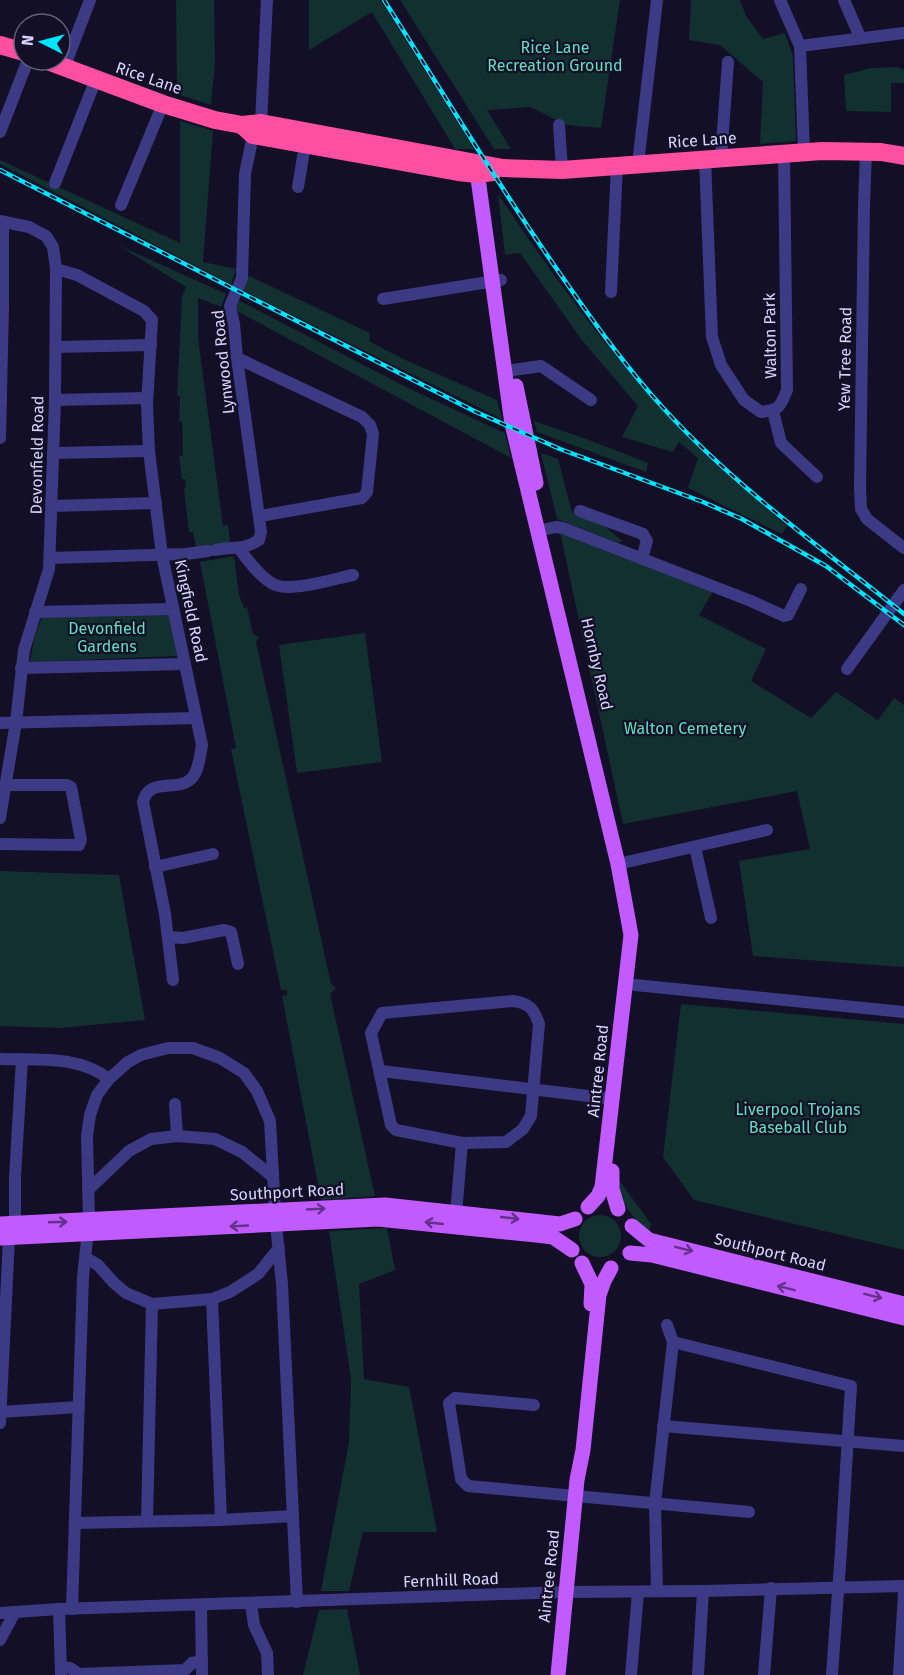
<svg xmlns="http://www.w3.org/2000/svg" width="904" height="1675" font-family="'Fira Sans',sans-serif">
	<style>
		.green { fill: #12302f }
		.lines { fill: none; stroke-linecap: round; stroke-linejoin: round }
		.minor { stroke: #3d3a85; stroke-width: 12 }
		.major { stroke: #c25bff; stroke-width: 15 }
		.highway { stroke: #ff4fa3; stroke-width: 18 }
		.rail-casing { stroke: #00e5ff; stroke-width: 4.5 }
		.rail { stroke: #130f26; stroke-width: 2; stroke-dasharray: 7; stroke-linecap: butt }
		.oneway { stroke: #623188 }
		.labels { text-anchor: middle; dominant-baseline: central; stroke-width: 4.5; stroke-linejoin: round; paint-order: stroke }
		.park-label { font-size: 16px; fill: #5fe0c0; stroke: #130f26 }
		.street-label { font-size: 16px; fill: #d9d4ff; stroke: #130f26 }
	</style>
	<rect width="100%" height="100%" fill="#130f26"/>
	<!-- green -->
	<g class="green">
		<path d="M176 0H214L215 62 211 105 177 94Z"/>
		<path d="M309 0H380L474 149H455L372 12 309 50Z"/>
		<path d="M400 0H620L601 128 567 125 530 107 487 110 511 149H494Z"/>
		<path d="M691 0H740L746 16 763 39 785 33 793 56 796 141 760 144 763 82 720 45 689 40Z"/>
		<path d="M897 67 904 70V83H891V112L846 111 844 75 871 68Z"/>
		<path d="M180 121 213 131 203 262 236 269 231 284 0 164V160L180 243Z"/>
		<path d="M498 194C551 273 607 351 673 422 708 460 748 493 787 526L782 534 688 488 698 458 679 442 673 452 622 437 638 406 581 339 520 253 505 255Z"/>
		<path d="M118 245 226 294 221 307 198 298V338L223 526 228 525 230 542 196 548 193 532H189L184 488 186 487 185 479H182L179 456 183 455 182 422 179 421 180 396H177L182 297 186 287Z"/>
		<path d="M249 276 370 333 369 341 401 358 497 400 502 419 240 289Z"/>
		<path d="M236 299 410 389 505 433 511 458 235 310Z"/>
		<path d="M534 421 589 440 648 463 646 472 537 432Z"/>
		<path d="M541 453 558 459 572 512 602 524 622 541 619 543 557 519Z"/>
		<path d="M560 532 713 591 699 615 766 649 751 681 811 718 836 692 878 720 894 698 904 705V967L753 956 739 861 810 849 797 791 623 824Z"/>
		<path d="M234 556 239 595 244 608 247 607 253 634 259 637 256 642 331 984 336 988 330 994 375 1196 321 1200 282 996 287 995V990H281L231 749 236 748 200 562Z"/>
		<path d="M170 614 177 656 30 662 34 639 42 616Z"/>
		<path d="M365 633 382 762 297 773 279 645Z"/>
		<path d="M0 871 119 875 145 1020 60 1028 0 1026Z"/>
		<path d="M681 1004 904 1024V1250L694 1200 663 1157Z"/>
		<path d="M616 1176 651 1224 649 1233 642 1228 621 1200Z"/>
		<circle cx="600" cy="1236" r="21"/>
		<path d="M387 1228 395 1270 359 1284 364 1379 409 1387 437 1532H363L349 1591H321L349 1442 351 1379 329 1231Z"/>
		<path d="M347 1609 360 1675H303L319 1610Z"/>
	</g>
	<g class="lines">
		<!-- minor -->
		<g class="minor">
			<path d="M780 0 800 46 804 152"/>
			<path d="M844 0 860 37"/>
			<path d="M800 46 904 33"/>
			<path d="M64 68 90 0"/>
			<path d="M559 125 562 170"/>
			<path d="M0 132 28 60"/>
			<path d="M866 151 864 205 860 488 861 509 867 519 904 548"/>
			<path d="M721 158 728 62"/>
			<path d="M705 159 712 337 721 365 744 400 761 412C780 410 780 407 787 390L784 153"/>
			<path d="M638 164 657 0"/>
			<path d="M55 183 96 79"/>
			<path d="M298 187 305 145"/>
			<path d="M121 205 163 104"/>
			<path d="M0 221 29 227 46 236 53 247 56 269 55 400 49 569 24 650 16 722 0 818"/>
			<path d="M56 269 77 275 144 311 152 320 147 405 149 451 162 555 202 745C200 755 199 770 192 778 178 793 149 776 143 802L165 914 173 980"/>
			<path d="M611 292 617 165"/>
			<path d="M383 299 501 280"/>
			<path d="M56 347 151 345"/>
			<path d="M237 358 362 417 370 425 373 434 367 492 362 498 260 516"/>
			<path d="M513 370 541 366 591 400"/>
			<path d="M55 400 147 398"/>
			<path d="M773 411 781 443 817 477"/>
			<path d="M0 438 3 306V222"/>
			<path d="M53 453 149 451"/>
			<path d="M52 506 156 503"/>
			<path d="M580 511 643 534 647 541 642 558"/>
			<path d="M537 531 556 527 563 528 751 601 784 616 788 615 801 589"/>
			<path d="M239 549C249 561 259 576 273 584 290 593 333 579 353 575"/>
			<path d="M215 550C233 546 242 551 259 540L261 532 237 358 234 324 230 306 242 278 245 174 253 135 261 123 267 0"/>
			<path d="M50 558 186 554 208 551"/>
			<path d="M35 612 173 609"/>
			<path d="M21 668 185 664"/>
			<path d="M847 669 904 590"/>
			<path d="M0 723 196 718"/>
			<path d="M0 844 79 845 81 840 71 787 67 785H5"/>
			<path d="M695 847 711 918"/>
			<path d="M618 864 767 830"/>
			<path d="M155 867 213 854"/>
			<path d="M168 937 183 938 224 930 231 932 238 964"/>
			<path d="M635 985 904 1012"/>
			<path d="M513 1001C529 1003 534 1009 539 1024L531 1116 523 1129 506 1142 462 1143 396 1130 391 1125 371 1033 382 1013Z"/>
			<path d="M0 1059C37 1060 78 1055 109 1079"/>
			<path d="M381 1071 613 1099"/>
			<path d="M175 1104 177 1136"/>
			<path d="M88 1190 129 1151 151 1139 177 1136 215 1139 242 1152 272 1176"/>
			<path d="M456 1213 462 1143"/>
			<path d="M15 1223V1177L22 1059"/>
			<path d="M276 1224 282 1284 297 1602"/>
			<path d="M86 1258 98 1265 114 1283 126 1293 152 1304 212 1299 230 1292 258 1274 279 1248"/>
			<path d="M212 1299 221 1520"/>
			<path d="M673 1342 851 1386 841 1551 832 1675"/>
			<path d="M534 1405 455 1398 449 1403 461 1479 468 1486 749 1512"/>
			<path d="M0 1412 79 1407"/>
			<path d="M0 1423 9 1238"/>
			<path d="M663 1426 904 1446"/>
			<path d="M147 1520 152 1304"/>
			<path d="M75 1523 221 1520 293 1516"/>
			<path d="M657 1591 655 1503 673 1342 667 1325"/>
			<path d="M251 1604 254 1625 267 1653 268 1675"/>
			<path d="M201 1606 202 1675"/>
			<path d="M59 1609 61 1674"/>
			<path d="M72 1609 83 1277 89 1221 87 1136 90 1115 97 1095 109 1079 128 1062 141 1055 168 1048H193L220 1058 244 1073 257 1091 270 1121 275 1211"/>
			<path d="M0 1613 59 1609 565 1592 703 1591 904 1586"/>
			<path d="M0 1640 15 1612"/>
			<path d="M61 1667 70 1668 79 1674 185 1670 192 1663 202 1661"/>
			<path d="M631 1675 638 1592"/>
			<path d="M698 1675 703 1591"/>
			<path d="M764 1675 771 1588"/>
			<path d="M899 1675 904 1593"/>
		</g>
		<!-- major -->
		<g class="major">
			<path d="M476 164 512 424 618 864 631 935 602 1187 598 1196 588 1207"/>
			<path d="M516 386 536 483"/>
			<path d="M612 1171V1189L618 1209"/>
			<path d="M0 1224 385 1205 560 1224 575 1219"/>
			<path d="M632 1226 649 1240 904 1304"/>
			<path d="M0 1238 378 1219 536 1235 553 1237 572 1250"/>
			<path d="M630 1253 652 1255 904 1318"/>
			<path d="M582 1263 592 1284 591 1304"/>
			<path d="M558 1675 577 1480 583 1450 599 1295 604 1281 611 1268"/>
		</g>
		<!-- highway -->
		<g class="highway">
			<path d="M0 45 24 52"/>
			<path d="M45 60 163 104 215 120 242 125 261 123 503 168 562 170 822 151 881 152 904 156"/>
			<path d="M242 125 253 135 458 172 477 174 493 172"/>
		</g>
		<defs>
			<g id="rail">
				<path d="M384 0C443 93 500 188 563 278 595 324 628 370 666 411 737 488 823 549 904 614"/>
				<path d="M0 170 476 412 560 449 703 502 742 519 826 566 904 625"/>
			</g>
		</defs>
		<!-- rail casing -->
		<use href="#rail" class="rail-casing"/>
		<!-- rail -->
		<use href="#rail" class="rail"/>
	</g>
	<!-- one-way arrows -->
	<defs><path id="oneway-shaft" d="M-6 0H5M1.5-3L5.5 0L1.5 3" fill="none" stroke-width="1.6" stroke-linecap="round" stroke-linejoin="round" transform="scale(1.5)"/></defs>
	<g class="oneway">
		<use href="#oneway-shaft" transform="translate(316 1209) rotate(-3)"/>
		<use href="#oneway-shaft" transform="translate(510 1218) rotate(6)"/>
		<use href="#oneway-shaft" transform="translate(58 1222) rotate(-2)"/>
		<use href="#oneway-shaft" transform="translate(434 1223) rotate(-174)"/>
		<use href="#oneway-shaft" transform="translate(239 1226) rotate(177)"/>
		<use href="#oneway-shaft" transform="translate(684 1249) rotate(14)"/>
		<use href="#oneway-shaft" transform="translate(786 1288) rotate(-166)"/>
		<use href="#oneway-shaft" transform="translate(873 1296) rotate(14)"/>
	</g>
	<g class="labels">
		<!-- park labels -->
		<g class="park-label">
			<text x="555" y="47">Rice Lane<tspan x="555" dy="18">Recreation Ground</tspan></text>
			<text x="107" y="628">Devonfield<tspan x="107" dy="18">Gardens</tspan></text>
			<text x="685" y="728">Walton Cemetery</text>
			<text x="798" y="1109">Liverpool Trojans<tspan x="798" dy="18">Baseball Club</tspan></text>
		</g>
		<!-- street labels -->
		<g class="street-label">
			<text transform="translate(149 78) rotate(19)">Rice Lane</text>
			<text transform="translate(702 140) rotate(-4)">Rice Lane</text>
			<text transform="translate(770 336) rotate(-91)">Walton Park</text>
			<text transform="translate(845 359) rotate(-89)">Yew Tree Road</text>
			<text transform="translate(223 362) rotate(-96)">Lynwood Road</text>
			<text transform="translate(37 455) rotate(-89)">Devonfield Road</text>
			<text transform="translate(191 611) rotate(78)">Kingfield Road</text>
			<text transform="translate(597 664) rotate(77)">Hornby Road</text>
			<text transform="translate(598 1071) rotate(-84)">Aintree Road</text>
			<text transform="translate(287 1192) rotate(-3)">Southport Road</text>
			<text transform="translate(770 1252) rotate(14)">Southport Road</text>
			<text transform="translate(549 1576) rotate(-84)">Aintree Road</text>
			<text transform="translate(451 1580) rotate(-2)">Fernhill Road</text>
		</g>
	</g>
	<!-- north arrow -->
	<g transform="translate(42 42) rotate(276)"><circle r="28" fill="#130f26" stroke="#625e7d" stroke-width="1.5"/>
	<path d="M0-4.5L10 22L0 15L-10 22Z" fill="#00e5ff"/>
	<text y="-9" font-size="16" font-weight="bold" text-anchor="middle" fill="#d9d4ff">N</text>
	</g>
</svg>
